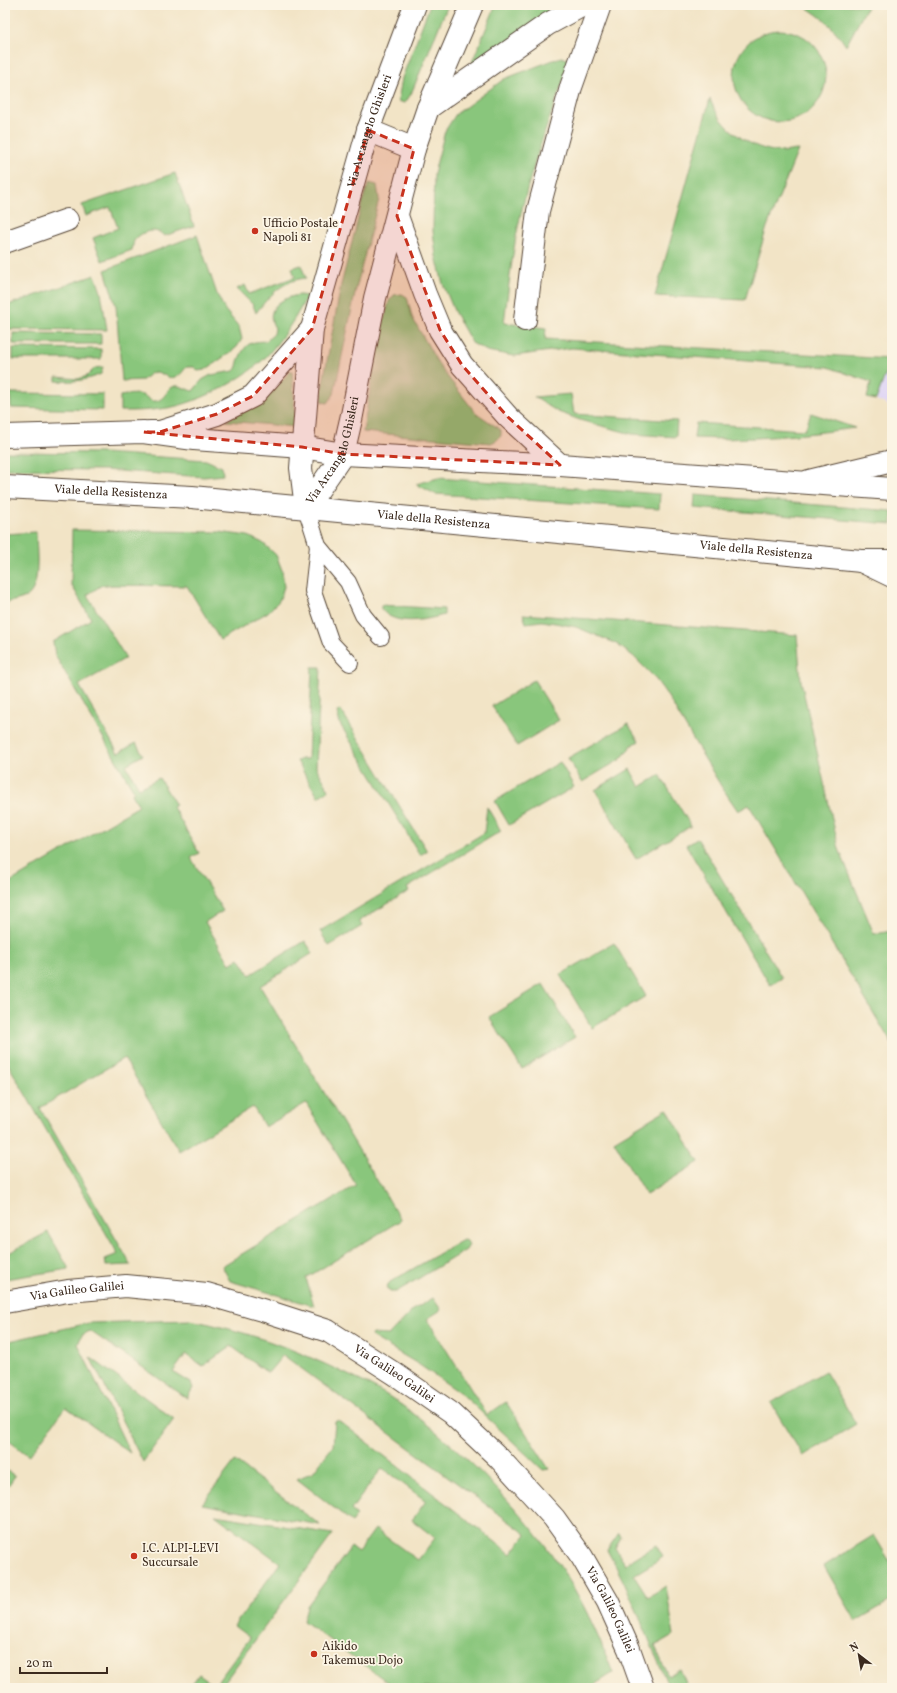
<svg xmlns="http://www.w3.org/2000/svg" width="897" height="1693" font-family="Vollkorn,serif">
	<style>
		.built { fill: #dfd5f5 }
		.green { fill: #89c67b; stroke: #62784c }
		.lines { fill: none; stroke-linecap: round; stroke-linejoin: round }
		.service-casing { stroke: #564637; stroke-width: 18 }
		.minor-casing { stroke: #564637; stroke-width: 24 }
		.tertiary-casing { stroke: #564637; stroke-width: 24 }
		.service { stroke: #fff; stroke-width: 16 }
		.minor { stroke: #fff; stroke-width: 22 }
		.tertiary { stroke: #fff; stroke-width: 22 }
		.marked { fill: #c8321e; fill-opacity: 0.2; stroke: #c8321e; stroke-width: 3; stroke-dasharray: 8 5; stroke-linejoin: round }
		.poi-dot { fill: #c8321e; stroke: #fcf5e5; stroke-width: 1.5 }
		.labels { text-anchor: middle; dominant-baseline: central; stroke-width: 3.5; stroke-linejoin: round; paint-order: stroke }
		.street-label { font-size: 12px; fill: #3b2a1e; stroke: #fcf5e5 }
		.poi-label { font-size: 12px; fill: #3b2a1e; stroke: #fcf5e5; text-anchor: start }
	</style>
	<rect width="100%" height="100%" fill="#fcf5e5"/>
	<filter id="ink" filterUnits="userSpaceOnUse"><feTurbulence type="fractalNoise" baseFrequency=".025" numOctaves="2"/><feDisplacementMap in="SourceGraphic" scale="8" xChannelSelector="R" yChannelSelector="G"/><feConvolveMatrix kernelMatrix="1 2 1 2 8 2 1 2 1" color-interpolation-filters="sRGB"/></filter>
	<filter id="wash" filterUnits="userSpaceOnUse"><feTurbulence type="fractalNoise" baseFrequency=".012" numOctaves="4" result="noise"/><feDisplacementMap in="SourceGraphic" scale="16" xChannelSelector="R" yChannelSelector="G"/><feGaussianBlur stdDeviation="0.9" result="paint"/><feColorMatrix in="noise" values="0 0 0 0 0 0 0 0 0 0 0 0 0 0 0 0 0 1.4 0 .05"/><feComposite in="paint" operator="in"/></filter>
	<g filter="url(#wash)">
		<rect width="100%" height="100%" fill="#f2e4c6"/>
		<!-- built -->
		<path class="built" d="M892 355V407L876 400Z"/>
		<!-- green -->
		<g class="green">
			<path d="M430 5H448L411 94 405 103 398 101 402 78Z"/>
			<path d="M496 5H564L477 66 472 62Z"/>
			<path d="M805 5H868L846 46C835 28 822 17 804 6Z"/>
			<circle cx="780" cy="76" r="46"/>
			<path d="M561 57 571 60C553 108 535 156 523 205 513 244 509 284 504 323L546 328 545 339 891 359 876 400 867 398 871 382 828 367 572 348 514 356 487 351 472 343 455 313 443 284 436 256 433 231 434 173 445 131 456 114 504 79Z"/>
			<path d="M710 99C721 129 751 150 782 152 787 152 793 150 798 150L767 227 745 300 655 296Z"/>
			<path d="M175 173 194 226 164 236C156 227 141 231 134 241 133 243 133 247 132 250L102 261 93 238 118 228 110 207 86 216 82 205Z"/>
			<path d="M369 183 377 185 379 199 356 289 334 394 328 403 322 402V388L341 285 363 199Z"/>
			<path d="M197 235 217 294 225 310 239 327 242 339 237 347 231 352 205 370 198 371 194 367H187C183 370 181 376 175 377 162 381 160 362 143 380L122 381 116 306 105 270Z"/>
			<path d="M301 265 306 278C283 280 269 296 256 313L253 305 237 289 245 285 249 294 295 277 292 268Z"/>
			<path d="M95 275 101 292 107 330 5 329V306Z"/>
			<path d="M402 294 407 297 412 317 440 367 475 412 501 430V436L497 440 491 443 363 432 377 346 389 301 394 295Z"/>
			<path d="M300 295 307 296C296 318 282 339 266 357 242 381 193 406 160 409 146 411 133 411 120 411V396C127 395 136 393 142 395 148 397 150 402 156 401 165 400 167 388 175 386 181 385 187 390 193 391L202 380 211 375 234 371C238 367 237 363 239 359 246 342 251 342 266 341L274 334 275 328C263 309 282 297 300 295Z"/>
			<path d="M13 333 101 334V344H13Z"/>
			<path d="M13 348 101 349V359H13Z"/>
			<path d="M103 367 101 374C86 381 72 382 56 381V377L78 379 87 376 95 368Z"/>
			<path d="M292 370 296 427 226 421 262 400Z"/>
			<path d="M10 393 103 394V410L11 408Z"/>
			<path d="M571 394 574 414 677 421 676 437 632 434 583 421 558 412 534 397Z"/>
			<path d="M811 413 855 428C802 435 748 441 694 438L696 423 805 430Z"/>
			<path d="M5 452 103 453 206 460 222 467 223 475 204 477 104 470 5 469Z"/>
			<path d="M438 478 660 494 659 509 435 494 416 484Z"/>
			<path d="M695 495 892 511V524L694 508Z"/>
			<path d="M72 530 219 532 248 536 263 543 276 555 282 570 284 587 279 601 268 612 220 640 187 586 102 585 87 595 126 658 79 685 118 753 136 743 143 755 126 765 139 788 159 778 176 805 173 807 199 853 191 858 223 911 205 922 230 964 239 958 250 975 305 941 313 953 260 986 401 1220 306 1278 314 1306 230 1281 222 1266 356 1185 306 1103 265 1127 253 1107 179 1151 124 1058 40 1108 131 1265 106 1266 105 1259 118 1254 5 1059V885L139 806 132 794 134 791 55 655 53 642 91 619 71 584Z"/>
			<path d="M36 532C36 548 42 589 26 597 20 600 12 601 5 603V534Z"/>
			<path d="M381 605 444 609V615C425 620 395 627 381 609Z"/>
			<path d="M523 614 797 635 801 681 839 849 874 934 892 931V1044L749 805 738 811 721 786 665 692 654 677 633 656 615 643 576 627 555 623 542 621 526 623Z"/>
			<path d="M312 667H321L316 767 329 790 318 797 297 761 302 759H308Z"/>
			<path d="M534 680 559 720 517 746 492 706Z"/>
			<path d="M341 710 427 851 420 855 340 724 337 712Z"/>
			<path d="M628 724 639 741 631 746 621 759 582 782 568 758Z"/>
			<path d="M560 762 574 787 509 825 495 801Z"/>
			<path d="M630 769 640 787 660 775 691 826 636 859 595 790Z"/>
			<path d="M487 807 501 831 407 888 409 891 359 921 362 926 329 946 320 931 484 833Z"/>
			<path d="M697 838 782 978 770 985 686 845Z"/>
			<path d="M614 943 646 996 592 1028 560 975Z"/>
			<path d="M543 984 575 1037 522 1069 489 1017Z"/>
			<path d="M667 1109 699 1162 646 1195 614 1141Z"/>
			<path d="M48 1232 69 1269 5 1279V1255Z"/>
			<path d="M463 1240 467 1241 469 1245 466 1250 396 1292H390L386 1287 390 1282Z"/>
			<path d="M433 1298 441 1310 427 1319 487 1415 506 1402 549 1469 543 1470 462 1394 418 1364 371 1336 372 1334 389 1335 413 1310Z"/>
			<path d="M190 1320C244 1330 295 1349 344 1373 359 1380 376 1388 390 1397 453 1439 527 1513 567 1577 586 1607 600 1640 613 1673L589 1688H396L303 1621 307 1606 351 1547 358 1552 375 1529 418 1560 435 1538 412 1520 426 1501 382 1468 351 1510 357 1515 352 1522 297 1479 313 1472 333 1446 335 1422 338 1420 511 1554 526 1534 283 1355 268 1373 231 1346 203 1366 186 1354 173 1372 191 1383 193 1388 187 1398 90 1331 82 1335 78 1344 130 1453 66 1407 29 1456 5 1438V1342L89 1323Z"/>
			<path d="M90 1357 174 1419 143 1462Z"/>
			<path d="M825 1371 856 1424 803 1456 771 1403Z"/>
			<path d="M235 1461 320 1525 202 1504Z"/>
			<path d="M5 1469 15 1476 5 1490Z"/>
			<path d="M215 1515 333 1534 220 1688H189L199 1674 215 1685 250 1638 234 1626 280 1563Z"/>
			<path d="M619 1533 621 1537 615 1548 625 1564 656 1545 663 1557 634 1575 648 1597 666 1586 674 1635 655 1646 668 1676 680 1669 686 1683 678 1688H669C649 1641 632 1594 607 1550Z"/>
			<path d="M874 1535 892 1565V1600L856 1621 824 1566Z"/>
		</g>
	</g>
	<g filter="url(#ink)">
		<g class="lines">
			<defs>
				<g id="service">
					<path d="M306 508 318 546 348 582 363 615 381 637"/>
					<path d="M318 546 313 591 331 643 350 663"/>
				</g>
				<g id="minor">
					<path d="M428 108 548 24 583 5"/>
					<path d="M368 130 414 149"/>
					<path d="M397 216 425 294 440 330 462 365 508 417 560 465"/>
					<path d="M5 242 67 220"/>
					<path d="M525 320 538 211 571 87 600 5"/>
					<path d="M150 432H160L217 414 253 396 312 329"/>
					<path d="M809 481 892 461"/>
					<path id="s1" d="M306 508 343 454 352 415 375 298 414 149 428 108 472 5"/>
					<path id="s2" d="M306 508 301 468 312 329 368 130 415 5"/>
					<path d="M861 561 892 576"/>
					<path id="s3" d="M5 1302 68 1291 126 1286 207 1294 269 1312 328 1331 395 1374 451 1413 499 1458 554 1518 582 1557 608 1602 629 1649 643 1688"/>
				</g>
				<g id="tertiary">
					<path d="M5 436 143 432 194 439 302 447 343 454 560 465 892 489"/>
					<path id="s4" d="M5 487 192 497 861 561H892"/>
				</g>
			</defs>
			<!-- service casing -->
			<use href="#service" class="service-casing"/>
			<!-- minor casing -->
			<use href="#minor" class="minor-casing"/>
			<!-- tertiary casing -->
			<use href="#tertiary" class="tertiary-casing"/>
			<!-- service -->
			<use href="#service" class="service"/>
			<!-- minor -->
			<use href="#minor" class="minor"/>
			<!-- tertiary -->
			<use href="#tertiary" class="tertiary"/>
		</g>
	</g>
	<!-- marked area -->
	<path class="marked" d="M368 130 414 149 397 216 440 330 462 365 508 417 560 465 343 454 302 447 143 432H160L217 414 253 396 312 329Z"/>
	<!-- markers -->
	<g class="poi-dot">
		<circle cx="255" cy="231" r="4"/>
		<circle cx="134" cy="1556" r="4"/>
		<circle cx="314" cy="1654" r="4"/>
	</g>
	<g class="labels">
		<!-- street labels -->
		<g class="street-label">
			<text stroke="none"><textPath href="#s2" startOffset="386">Via Arcangelo Ghisleri</textPath></text>
			<text stroke="none"><textPath href="#s1" startOffset="65">Via Arcangelo Ghisleri</textPath></text>
			<text stroke="none"><textPath href="#s4" startOffset="106">Viale della Resistenza</textPath></text>
			<text stroke="none"><textPath href="#s4" startOffset="430">Viale della Resistenza</textPath></text>
			<text stroke="none"><textPath href="#s4" startOffset="754">Viale della Resistenza</textPath></text>
			<text stroke="none"><textPath href="#s3" startOffset="73">Via Galileo Galilei</textPath></text>
			<text stroke="none"><textPath href="#s3" startOffset="409">Via Galileo Galilei</textPath></text>
			<text stroke="none"><textPath href="#s3" startOffset="733">Via Galileo Galilei</textPath></text>
		</g>
		<!-- poi labels -->
		<g class="poi-label">
			<text x="263" y="224">Ufficio Postale<tspan x="263" dy="14">Napoli 81</tspan></text>
			<text x="142" y="1549">I.C. ALPI-LEVI<tspan x="142" dy="14">Succursale</tspan></text>
			<text x="322" y="1647">Aikido<tspan x="322" dy="14">Takemusu Dojo</tspan></text>
		</g>
	</g>
	<!-- margin -->
	<rect width="897" height="1693" fill="none" stroke="#fcf5e5" stroke-width="20"/>
	<!-- north arrow -->
	<g transform="translate(859 1655) rotate(329)" stroke="#fcf5e5" stroke-width="3" paint-order="stroke">
	<path d="M0-3L7 15L0 10L-7 15Z" fill="#3b2a1e"/>
	<text y="-6" font-size="11" font-weight="bold" text-anchor="middle" fill="#3b2a1e">N</text>
	</g>
	<!-- scale -->
	<path d="M20 1667v6h87v-6" fill="none" stroke="#3b2a1e" stroke-width="2"/>
	<text x="26" y="1667" font-size="12" fill="#3b2a1e" stroke="#fcf5e5" stroke-width="3" paint-order="stroke">20 m</text>
</svg>
